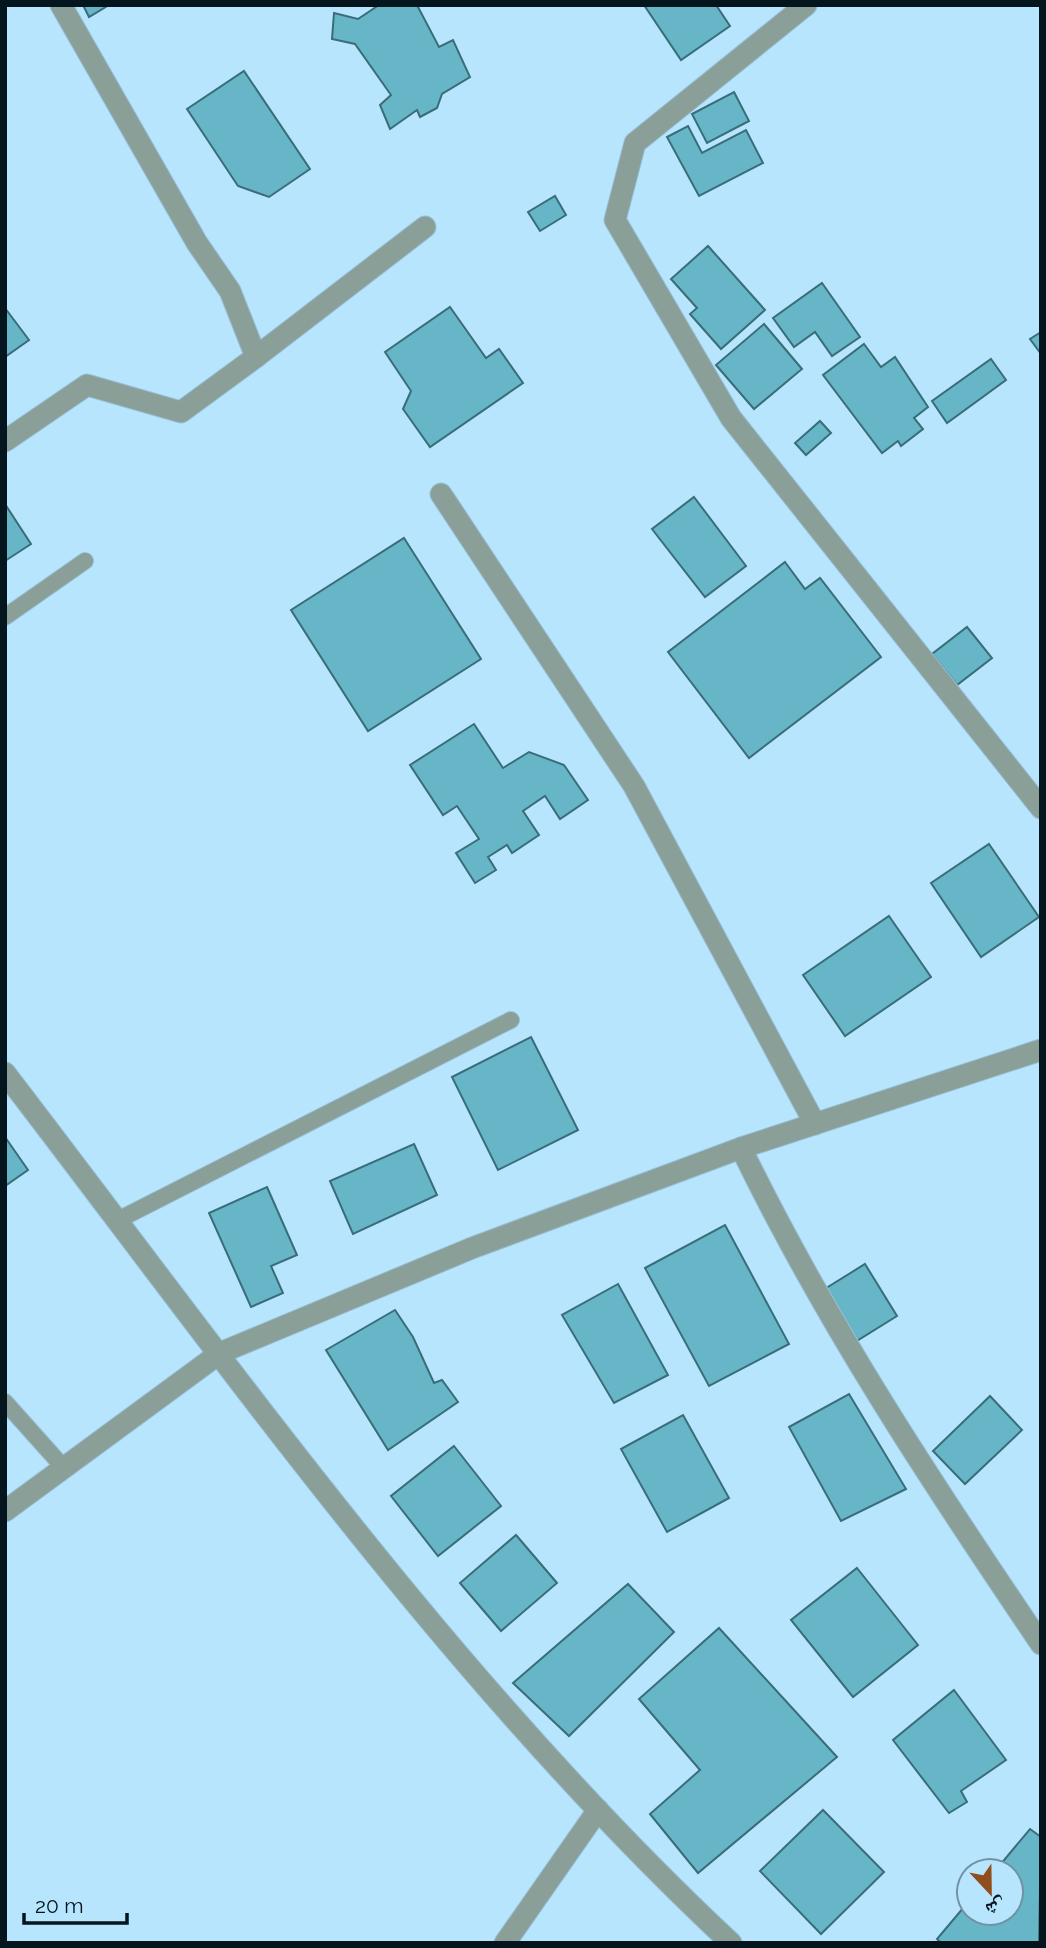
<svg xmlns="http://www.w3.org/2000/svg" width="1046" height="1948" font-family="Raleway,'Noto Naskh Arabic',sans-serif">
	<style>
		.building { fill: #67b6c7; stroke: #396d78; stroke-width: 2 }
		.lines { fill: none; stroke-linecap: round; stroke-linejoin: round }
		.service-casing { stroke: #98c0d6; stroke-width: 18 }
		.minor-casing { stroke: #98c0d6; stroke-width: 23 }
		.service { stroke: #8a9f98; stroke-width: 16 }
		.minor { stroke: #8a9f98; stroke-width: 21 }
	</style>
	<rect width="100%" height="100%" fill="#b8e5fe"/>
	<!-- building -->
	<g class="building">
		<path d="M83 5H109L89 17Z"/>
		<path d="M379 5H417L439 47 453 40 470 77 442 94 437 108 420 117 417 110 390 129 380 105 391 95 355 44 332 39 334 13 358 19Z"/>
		<path d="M644 5H716L730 26 681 60Z"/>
		<path d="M244 71 310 169 269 197 238 186 187 109Z"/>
		<path d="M734 92 749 121 707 143 692 114Z"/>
		<path d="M688 126 702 153 746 130 763 163 699 196 667 137Z"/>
		<path d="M555 196 566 215 540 231 528 212Z"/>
		<path d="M708 246 765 310 721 349 690 314 697 308 671 279Z"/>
		<path d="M822 283 860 337 832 356 815 332 794 347 773 318Z"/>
		<path d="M450 307 486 358 499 349 523 383 430 447 403 409 411 391 385 352Z"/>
		<path d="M5 308 29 340 5 357Z"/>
		<path d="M764 324 802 369 754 409 716 365Z"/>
		<path d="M1041 332V354L1030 339Z"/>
		<path d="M864 344 881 367 895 357 928 407 914 418 923 429 901 446 898 441 882 453 823 375Z"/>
		<path d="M991 359 1006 380 947 423 932 401Z"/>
		<path d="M820 421 831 433 806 455 795 443Z"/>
		<path d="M694 497 746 566 705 597 652 529Z"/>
		<path d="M5 504 31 544 5 561Z"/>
		<path d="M404 538 481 659 368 731 291 610Z"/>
		<path d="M785 562 805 589 820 578 881 657 749 758 668 652Z"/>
		<path d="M967 627 992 658 957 685 932 654Z"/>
		<path d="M474 724 503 768 529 752 564 765 588 800 560 819 545 796 523 811 539 835 512 853 507 845 488 857 496 870 475 883 456 853 479 839 457 806 443 815 410 765Z"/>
		<path d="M989 844 1039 917 981 957 931 883Z"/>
		<path d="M889 916 931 977 845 1036 803 975Z"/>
		<path d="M531 1037 578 1130 498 1170 452 1077Z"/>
		<path d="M5 1137 28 1170 5 1186Z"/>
		<path d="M414 1144 437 1195 353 1234 330 1181Z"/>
		<path d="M267 1187 297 1255 271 1266 283 1293 251 1307 209 1213Z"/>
		<path d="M725 1225 789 1344 709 1386 645 1268Z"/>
		<path d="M865 1264 897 1316 855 1342 823 1290Z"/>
		<path d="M618 1284 668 1375 614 1403 562 1315Z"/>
		<path d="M395 1310 413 1337 434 1383 442 1380 458 1402 388 1450 326 1350Z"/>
		<path d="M849 1394 906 1489 841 1521 789 1427Z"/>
		<path d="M990 1396 1022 1430 965 1484 933 1451Z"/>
		<path d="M683 1415 729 1498 667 1532 621 1449Z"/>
		<path d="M454 1446 501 1506 438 1556 391 1496Z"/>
		<path d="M516 1535 557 1583 501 1631 460 1583Z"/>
		<path d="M857 1568 918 1645 853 1697 791 1620Z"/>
		<path d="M628 1584 674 1632 569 1736 513 1683Z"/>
		<path d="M719 1628 837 1757 698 1873 650 1814 700 1770 639 1699Z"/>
		<path d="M954 1690 1006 1760 961 1791 967 1802 949 1813 893 1740Z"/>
		<path d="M823 1810 884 1872 821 1934 760 1871Z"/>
		<path d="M1030 1829 1041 1837 1039 1943H941L937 1939 969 1901V1913H1011V1871H995Z"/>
	</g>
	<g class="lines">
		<defs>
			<g id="service">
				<path d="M5 617 85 561"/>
				<path d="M118 1220 511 1020"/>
				<path d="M5 1402 64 1468 56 1474"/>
			</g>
			<g id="minor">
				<path d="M806 5 635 143 615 220 731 418 1041 808"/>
				<path d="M256 357 425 227"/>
				<path d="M5 441 87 385 181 412 256 357 230 291 197 243 61 5"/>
				<path d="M441 494 634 786 815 1124"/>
				<path d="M5 1073C235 1373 454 1684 731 1943"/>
				<path d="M741 1148C826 1323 932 1483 1041 1644"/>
				<path d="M5 1511 220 1353 472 1248 741 1148 1041 1050"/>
				<path d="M505 1943 598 1810"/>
			</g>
		</defs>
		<!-- service casing -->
		<use href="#service" class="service-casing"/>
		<!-- minor casing -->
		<use href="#minor" class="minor-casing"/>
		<!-- service -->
		<use href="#service" class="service"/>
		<!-- minor -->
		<use href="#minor" class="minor"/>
	</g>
	<!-- border -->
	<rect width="1046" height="1948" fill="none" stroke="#05151d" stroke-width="14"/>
	<!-- north arrow -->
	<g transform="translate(990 1892) rotate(158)"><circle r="33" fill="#b8e5fe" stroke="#7092a4" stroke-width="2"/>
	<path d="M0-5L12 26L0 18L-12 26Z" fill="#904e1d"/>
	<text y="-10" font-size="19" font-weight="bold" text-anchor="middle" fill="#05151d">ش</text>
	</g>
	<!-- scale -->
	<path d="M24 1913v10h103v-10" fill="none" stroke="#05151d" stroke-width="3.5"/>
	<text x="35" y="1913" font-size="21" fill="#05151d" stroke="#b8e5fe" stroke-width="5" paint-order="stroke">20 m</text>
</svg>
